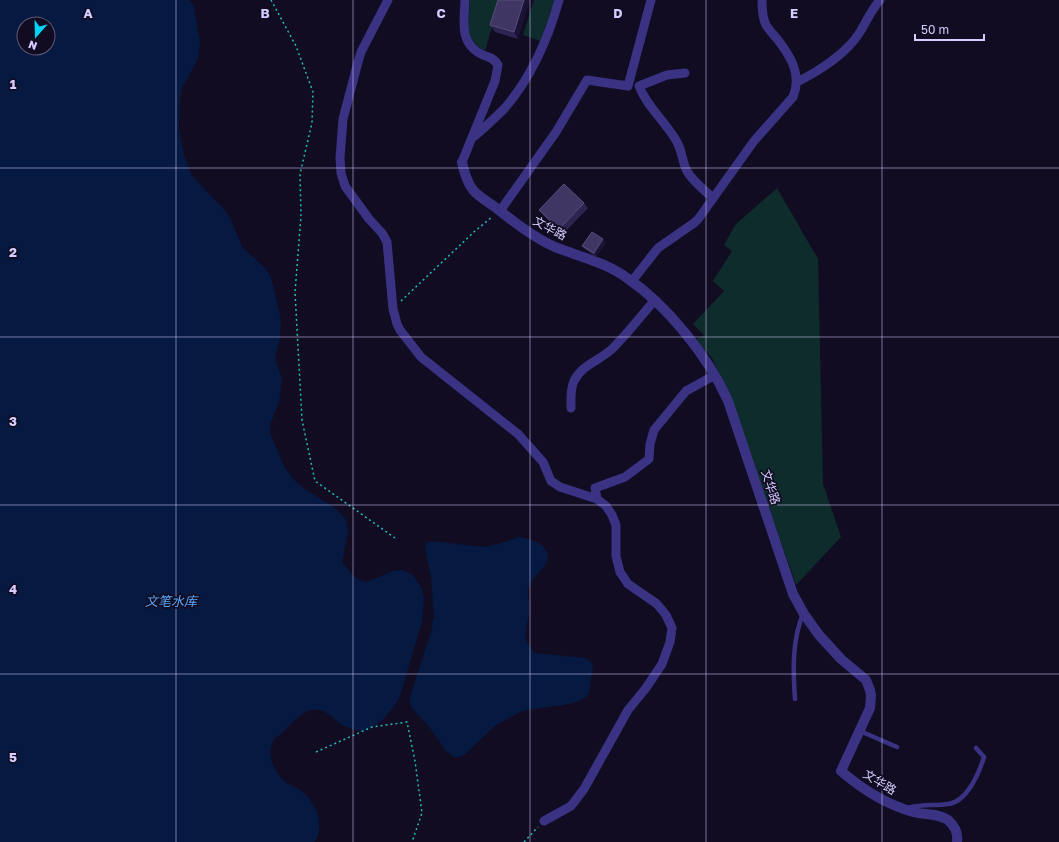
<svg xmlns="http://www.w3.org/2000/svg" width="1059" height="842" font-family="'Golos Text','Noto Sans SC',sans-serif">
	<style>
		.green { fill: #0e2c2c }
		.water { fill: #061941; fill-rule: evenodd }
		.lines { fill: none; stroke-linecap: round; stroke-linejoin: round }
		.path { stroke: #25bab9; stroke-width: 1.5; stroke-dasharray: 2 3; stroke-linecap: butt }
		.service { stroke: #3a3384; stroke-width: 4.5 }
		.minor { stroke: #3a3384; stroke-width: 9 }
		.tertiary { stroke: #3a3384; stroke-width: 10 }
		.wall { fill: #2f2451 }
		.shaded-wall { fill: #1b1336 }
		.building { fill: #403664; stroke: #584e7c }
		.grid { fill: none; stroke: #d5cdff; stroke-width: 1; stroke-opacity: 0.55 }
		.labels { text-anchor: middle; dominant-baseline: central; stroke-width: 3.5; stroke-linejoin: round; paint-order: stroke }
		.street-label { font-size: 12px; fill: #d5cdff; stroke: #110c22 }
		.water-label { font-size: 13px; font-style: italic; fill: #5babff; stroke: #110c22 }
		.grid-label { font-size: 13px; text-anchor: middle; font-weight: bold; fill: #d5cdff; stroke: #110c22; stroke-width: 3.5; stroke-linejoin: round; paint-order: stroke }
	</style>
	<rect width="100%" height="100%" fill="#110c22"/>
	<!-- green -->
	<g class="green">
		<path d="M470 0H500L485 51C463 38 469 22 470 0Z"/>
		<path d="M534 0H555L540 41 523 35Z"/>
		<path d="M777 188 818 259 823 484 841 537 796 585 733 404 712 358 696 340 704 335 693 324 724 291 713 281 732 251 724 245 735 225Z"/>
	</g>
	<!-- water -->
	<g class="water">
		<path d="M0 0H190L194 6 200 42 198 59 182 88 180 99 179 129 184 155 192 176 224 209 230 218 243 248 265 268 271 277 281 320 280 337 275 358 282 380 279 402 271 422 270 433 285 468 295 481 303 488 335 508 343 516 346 520 348 531 342 563 357 579 362 581 368 582 392 571 403 570 413 575 422 589 424 600 422 621 400 696C394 709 378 729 361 731 356 731 349 728 344 726 335 721 330 712 319 710 305 706 291 724 282 733 279 735 275 738 273 741 266 754 274 770 283 780 287 784 294 786 299 789 316 802 325 822 315 842H0ZM24 24H48V48H24Z"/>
		<path d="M519 537C529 539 537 540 544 548 557 563 534 573 529 586 526 593 529 600 529 607 530 624 517 640 536 653L585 658 590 661 593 666 589 692 586 697 577 702 564 705 554 706 522 711 496 725 464 755 459 757H454L446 751 430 728 412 708 410 703V697L431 632 434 616 431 578 425 547 427 542 433 541 482 547 498 544Z"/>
	</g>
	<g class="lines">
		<!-- path -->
		<g class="path">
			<path d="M271 0 296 46 313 92 312 123 300 174 301 216 295 292 302 420 315 481 395 538"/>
			<path d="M401 301 475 231 492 217"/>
			<path d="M316 752 372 727 407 722 415 761 422 813 412 842"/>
			<path d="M524 842 538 827"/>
		</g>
		<!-- service -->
		<g class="service">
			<path d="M795 699C793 671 792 640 803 614"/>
			<path d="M860 731 897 747"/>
			<path d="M908 808C923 804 933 806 948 804 967 802 979 773 984 757L976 748"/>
		</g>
		<!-- minor -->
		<g class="minor">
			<path d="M388 0 361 52 358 62 343 119 340 158 341 173 345 186 369 219 382 233 387 242 393 309 397 324 400 330 421 357 518 434 543 462 551 481 560 487 597 499 606 506 612 515 616 525V556L620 572 628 584 657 604 666 615 672 628 670 642 662 664 646 688 628 710 584 789 571 806 544 821"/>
			<path d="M685 73 667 75 639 86C647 107 666 122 677 142 682 151 682 160 686 169 690 179 705 191 713 198"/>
			<path d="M797 82C819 71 847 53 860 32 867 21 871 10 880 0"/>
			<path d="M475 136C485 127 495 118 504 109 531 78 548 39 559 0"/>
			<path d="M462 162 495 81 498 65C495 59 489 57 483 55 459 44 464 22 465 0"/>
			<path d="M500 211 556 132 587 80 628 86 651 0"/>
			<path d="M632 281 658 248 694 223 699 218 754 141 793 97C802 75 791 57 778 40 774 35 769 30 766 25 762 17 762 8 762 0"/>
			<path d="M571 408C571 400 570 389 574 381 582 364 602 360 614 347 628 333 641 316 654 301"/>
			<path d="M597 499 595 488 625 477 649 459 650 444 654 430 686 391 715 375"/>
		</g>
		<!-- tertiary -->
		<path class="tertiary" d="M462 162C464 172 467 182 473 190 479 197 488 202 495 207 514 222 533 237 555 247 580 257 605 262 627 278 667 305 708 356 728 401L793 594 804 614 819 635 841 659 866 680 870 690 871 696 870 708 841 771C863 790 885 804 913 812 924 815 938 813 948 820 955 826 958 834 957 842"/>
	</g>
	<!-- wall -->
	<g class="wall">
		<path d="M498 0 518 39 495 32 490 25Z"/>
		<path d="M584 203 588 208 563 234 543 215 539 210Z"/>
		<path d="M603 239 606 243 596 257 585 249 582 246Z"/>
	</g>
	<!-- shaded-wall -->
	<g class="shaded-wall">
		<path d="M524 0H530L518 39 514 32Z"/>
		<path d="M603 239 606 243 596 257 594 253Z"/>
	</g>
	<!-- building -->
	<g class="building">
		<path d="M498 0H524L514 32 490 25Z"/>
		<path d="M564 184 584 203 559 229 539 210Z"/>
		<path d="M592 232 603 239 594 253 582 246Z"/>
	</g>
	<!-- grid -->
	<path class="grid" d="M176 0V842M353 0V842M530 0V842M706 0V842M882 0V842M0 168H1059M0 337H1059M0 505H1059M0 674H1059"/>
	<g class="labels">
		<!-- street labels -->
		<g class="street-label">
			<text transform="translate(550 228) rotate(28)">文华路</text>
			<text transform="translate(771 487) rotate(72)">文华路</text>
			<text transform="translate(880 782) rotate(31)">文华路</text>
		</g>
		<!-- water labels -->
		<g class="water-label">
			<text x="171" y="601">文笔水库</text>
		</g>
	</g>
	<g class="grid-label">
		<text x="88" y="18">A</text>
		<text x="265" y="18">B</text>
		<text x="441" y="18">C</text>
		<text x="618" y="18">D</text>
		<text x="794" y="18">E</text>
		<text x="13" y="89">1</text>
		<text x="13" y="257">2</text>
		<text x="13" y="426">3</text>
		<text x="13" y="594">4</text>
		<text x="13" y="762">5</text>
	</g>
	<!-- north arrow -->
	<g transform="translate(36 36) rotate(200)"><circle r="19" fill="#110c22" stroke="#5f597a"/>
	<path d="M0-3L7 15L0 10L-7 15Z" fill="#00d3f8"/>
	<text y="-6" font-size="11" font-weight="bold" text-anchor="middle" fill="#d5cdff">N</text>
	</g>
	<!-- scale -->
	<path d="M915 34v6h69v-6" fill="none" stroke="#d5cdff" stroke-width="2"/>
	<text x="921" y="34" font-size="12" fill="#d5cdff" stroke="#110c22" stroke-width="3" paint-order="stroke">50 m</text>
</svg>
